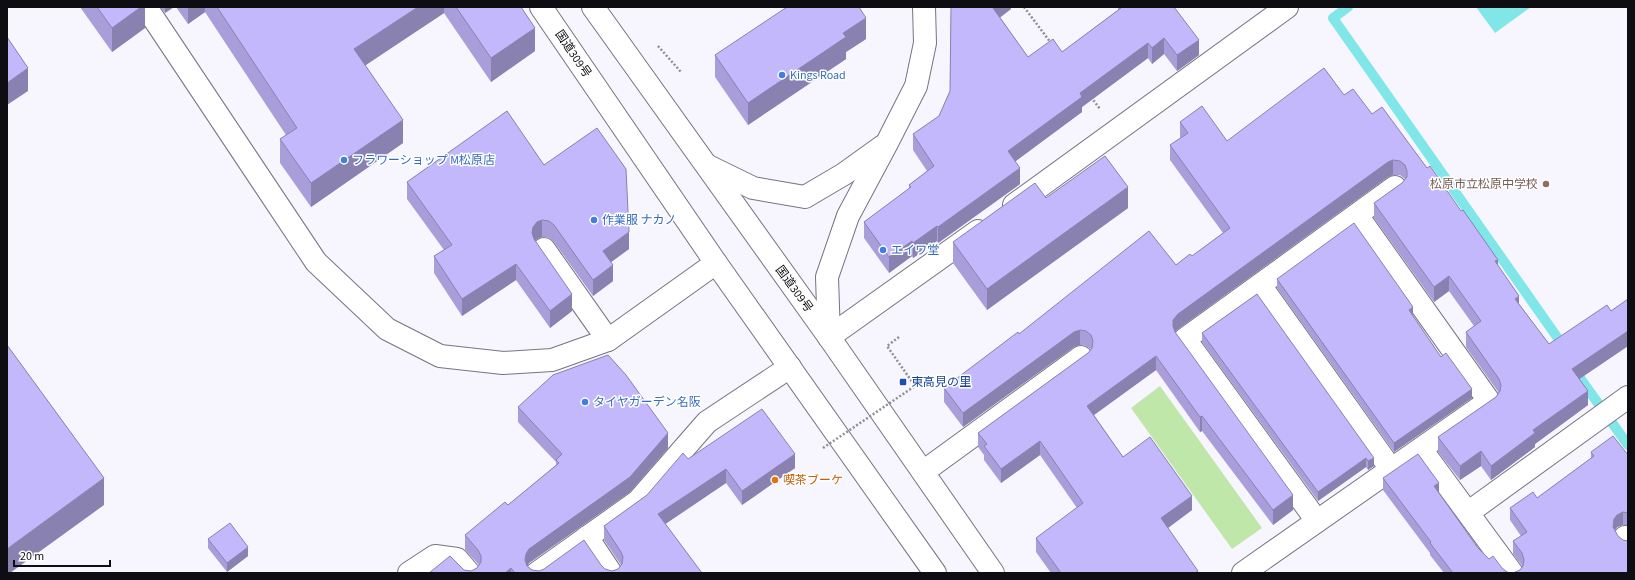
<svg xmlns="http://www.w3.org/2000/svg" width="1635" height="580" font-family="'Source Sans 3','Noto Sans JP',sans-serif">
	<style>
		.green { fill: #c0e7aa }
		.water { fill: #81e6e7 }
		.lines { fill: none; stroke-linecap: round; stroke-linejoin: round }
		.stream { stroke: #81e6e7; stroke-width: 10 }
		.minor-casing { stroke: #767481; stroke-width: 24 }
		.highway-casing { stroke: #767481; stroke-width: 24 }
		.path { stroke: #8f8e95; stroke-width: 2.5; stroke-dasharray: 2 2; stroke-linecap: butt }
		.minor { stroke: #fff; stroke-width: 22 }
		.highway { stroke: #fff; stroke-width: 22 }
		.path-bridge { stroke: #8f8e95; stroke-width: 2.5; stroke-dasharray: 2 2; stroke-linecap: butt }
		.wall { fill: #a99ed9 }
		.shaded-wall { fill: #8981b0 }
		.building { fill: #c4b8fc; stroke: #8981b0 }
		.shop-dot { fill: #3f7fe0; stroke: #fff; stroke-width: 1.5 }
		.education-dot { fill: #8d6e63; stroke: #fff; stroke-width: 1.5 }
		.transit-dot { fill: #1a4fb4; stroke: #fff; stroke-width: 1.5 }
		.food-dot { fill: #e8710a; stroke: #fff; stroke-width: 1.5 }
		.labels { text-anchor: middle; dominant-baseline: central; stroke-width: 3; stroke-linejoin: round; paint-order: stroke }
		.street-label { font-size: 12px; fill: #0e0e12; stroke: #fff }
		.shop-label { font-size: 12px; fill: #366cbe; stroke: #fff; text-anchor: start }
		.education-label { font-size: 12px; fill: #785e54; stroke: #fff; text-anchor: end }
		.transit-label { font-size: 12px; fill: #164399; stroke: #fff; text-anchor: start }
		.food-label { font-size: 12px; fill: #c56008; stroke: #fff; text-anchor: start }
	</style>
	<rect width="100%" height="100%" fill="#f7f5fe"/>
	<!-- green -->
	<path class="green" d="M1160 386 1262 528 1232 549 1131 408Z"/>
	<!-- water -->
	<path class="water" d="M1476 7H1531L1495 33Z"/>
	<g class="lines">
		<!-- stream -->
		<g class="stream">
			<path d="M1348 7 1333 18 1557 337 1563 350"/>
			<path d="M1572 367 1628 445"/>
		</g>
		<defs>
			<g id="minor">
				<path d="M1014 205 1287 7"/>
				<path d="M544 249 608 340"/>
				<path d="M1260 285 1391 469"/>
				<path d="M829 337 978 231"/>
				<path d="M1421 449 1512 573"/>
				<path d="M923 472 1081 357"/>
				<path d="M1469 512 1628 397"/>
				<path d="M1317 521 1185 339 1395 187"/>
				<path d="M587 537 611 573"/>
				<path d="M1625 537 1628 541"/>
				<path d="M409 573 435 556 457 559 469 573"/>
				<path d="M537 573 638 501 707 422 790 367"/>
				<path d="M1243 573 1489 401 1357 215"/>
			</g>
			<g id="highway">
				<path d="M146 7 316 262 387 329 440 356 503 363 552 360 608 340 716 263"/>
				<path d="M541 7 716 263 935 573"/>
				<path d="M593 7 829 337 993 573"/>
				<path d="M708 166 753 188 805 197 844 174 883 146"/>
				<path d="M829 337 827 277 848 216 887 143 916 86 925 43 924 7"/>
			</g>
		</defs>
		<!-- minor casing -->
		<use href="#minor" class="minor-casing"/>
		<!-- highway casing -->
		<use href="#highway" class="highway-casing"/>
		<!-- path -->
		<g class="path">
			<path d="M1024 7 1051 43"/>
			<path d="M658 46 681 72"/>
			<path d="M1091 97 1100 109"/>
			<path d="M899 337 887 346 915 386"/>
		</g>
		<!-- minor -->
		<use href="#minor" class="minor"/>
		<!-- highway -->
		<use href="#highway" class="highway"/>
		<!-- path-bridge -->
		<path class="path-bridge" d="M823 448 915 386"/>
	</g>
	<!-- wall -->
	<g class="wall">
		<path d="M80 7H145V28L112 52Z"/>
		<path d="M160 7H174L165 13Z"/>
		<path d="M176 7H521L535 51 491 82 444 13 365 65 403 143 311 207 280 163V139L286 135 205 12 188 24Z"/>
		<path d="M951 7H1011V9L1000 17 1028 57 1062 52 1118 10V7H1174L1199 55 1177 71 1164 54 1152 64 1148 58 1082 107V112L1015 161 1020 184 938 243 937 241 913 258 912 256 889 273 864 238V222L909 189V185L927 171 913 150V134L939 116 950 91Z"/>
		<path d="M866 39 846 52V59L748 125 715 77V55Z"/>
		<path d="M1344 95 1372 114 1498 265 1519 304 1549 344 1611 311 1628 299V346L1579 379 1588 405 1535 444V447L1491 480 1481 466 1460 480 1438 452V437L1496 397 1499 393 1466 347V332L1474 326 1449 291 1434 302 1374 218V203L1402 183 1405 179 1400 175H1393L1388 177 1178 329 1175 332 1293 510 1273 525 1202 431 1200 432 1156 370 1094 415 1123 457 1192 510 1168 528 1198 573H1051L1036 552V538L1077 508 1040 455 1001 483 984 460V455L978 447V433L1088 353 1091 349 1086 346 1080 345 1074 347 963 427 944 402V388L1019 334 1176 265 1192 256 1223 233 1170 160V145L1181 138 1180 137V122L1227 141Z"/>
		<path d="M544 165 629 249 611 262 613 281 593 296 554 242 549 238 542 237 537 239 535 241 572 311 550 328 516 280 462 316 434 273V256L444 250 407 199V182Z"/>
		<path d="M1046 198 1128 208 987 310 953 263V242Z"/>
		<path d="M1277 279 1413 316 1441 357 1472 398 1394 452 1277 288Z"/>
		<path d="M1257 294 1374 466 1368 470 1366 467 1318 501 1202 342V333Z"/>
		<path d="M518 407 668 448 630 492 529 563 527 566 532 570 539 571 601 565 605 569 612 571 618 569 621 565 604 540V526L647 495 688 459 795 468 742 505 726 483 665 524 702 573H429L464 570 471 571 477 568 479 565 465 550V535L508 505 556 465V462L518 422Z"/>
		<path d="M1591 452 1628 455V525H1623L1617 527 1615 530 1628 573H1513L1520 570 1523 567 1513 554V541L1521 536 1510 520V508L1537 498 1591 458Z"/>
		<path d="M1383 478 1439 494 1478 548 1489 559 1507 572 1512 573H1444L1430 555V553L1383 490Z"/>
		<path d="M208 539 248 556 227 572 208 548Z"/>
	</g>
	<!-- shaded-wall -->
	<g class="shaded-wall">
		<path d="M141 7H145V28L112 52V28Z"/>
		<path d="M165 7H174L165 13Z"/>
		<path d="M188 7H205V12L188 24Z"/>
		<path d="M418 7H444V13L354 73V49Z"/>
		<path d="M993 7H1011V9L993 23Z"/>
		<path d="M866 18V39L846 52V59L748 125V103L843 33Z"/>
		<path d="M535 28V51L491 82V58Z"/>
		<path d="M1164 38V54L1152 64V48Z"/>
		<path d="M1199 40V55L1177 71V55Z"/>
		<path d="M1148 43V58L1082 107V112L1008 167V151L1080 93Z"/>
		<path d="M28 68V91L7 105V83Z"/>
		<path d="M403 120V143L311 207V183Z"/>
		<path d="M1393 160V175L1388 177 1178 329 1173 334V320L1178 314 1388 162Z"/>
		<path d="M1020 168V184L938 243V227Z"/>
		<path d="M1128 187V208L987 310V289Z"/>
		<path d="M542 220V237L537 239 533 244 532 233 533 227 537 222Z"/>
		<path d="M937 226V241L913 258V243Z"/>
		<path d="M629 232V249L603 268V251Z"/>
		<path d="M912 241V256L889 273V257Z"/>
		<path d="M1498 260V274L1495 261Z"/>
		<path d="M516 264V280L462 316V299Z"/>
		<path d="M613 265V281L593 296V280Z"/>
		<path d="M1449 276V291L1434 302V287Z"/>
		<path d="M572 294V311L550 328V311Z"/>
		<path d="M1519 296V311L1515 299Z"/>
		<path d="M1413 307V316L1409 319V310Z"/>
		<path d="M1080 330V345L1074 347 963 427V413L1074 332Z"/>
		<path d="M1628 331V346L1572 384V369Z"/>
		<path d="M1156 356V370L1087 420V406Z"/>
		<path d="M1472 389V398L1394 452V443Z"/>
		<path d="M1588 391V405L1535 444V447L1491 480V466L1533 430Z"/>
		<path d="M1202 416V431L1200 432V417Z"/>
		<path d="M668 433V448L630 492 529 563 526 568 525 560 526 554 529 549Z"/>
		<path d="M1040 441V455L1001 483V469Z"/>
		<path d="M1481 451V466L1460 480V466Z"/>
		<path d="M795 454V468L742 505V491Z"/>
		<path d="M1366 458V467L1318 501V492Z"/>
		<path d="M1374 458V466L1368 470V461Z"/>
		<path d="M726 469V483L658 529V514Z"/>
		<path d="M104 478V505L10 573H7V549Z"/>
		<path d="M1439 483V495L1434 486Z"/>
		<path d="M1293 495V510L1273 525V510Z"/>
		<path d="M1192 496V510L1161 533V518Z"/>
		<path d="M1623 512V525L1617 527 1614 532 1613 527 1614 519 1617 515Z"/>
		<path d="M248 547V556L227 572V563Z"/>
		<path d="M511 568V573H505Z"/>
	</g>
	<!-- building -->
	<g class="building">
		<path d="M97 7H141L112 28Z"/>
		<path d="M217 7H418L354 49 403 120 311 183 280 139 297 128Z"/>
		<path d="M456 7H521L535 28 491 58Z"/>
		<path d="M787 7H859L866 18 843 33 846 37 748 103 715 55Z"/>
		<path d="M951 7H993V8L1028 57 1053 39 1062 52 1121 8V7H1174L1199 40 1177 55 1164 38 1152 48 1148 43 1080 93 1082 97 1008 151 1020 168 938 227 937 226 913 243 912 241 889 257 864 222 911 187 909 185 934 166 913 134 939 116 950 91Z"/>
		<path d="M7 37 28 68 7 83Z"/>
		<path d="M1324 68 1344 95 1353 89 1372 114 1382 107 1427 168 1430 166 1461 211 1463 210 1498 260 1495 261 1519 296 1515 299 1549 344 1607 305 1611 311 1628 299V331L1572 369 1588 391 1533 430 1535 433 1491 466 1481 451 1460 466 1438 437 1496 397 1500 391 1501 385 1499 379 1466 332 1481 321 1449 276 1434 287 1374 203 1402 183 1407 177V171L1405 165 1400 161 1393 160 1388 162 1178 314 1173 320V326L1175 332 1293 495 1273 510 1202 416 1200 417 1156 356 1087 406 1123 457 1150 437 1192 496 1161 518 1198 571 1195 573H1061L1036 538 1083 503 1040 441 1001 469 984 446 987 444 978 433 1088 353 1092 348 1093 341 1091 335 1086 331 1080 330 1074 332 963 413 944 388 1018 332 1019 334 1149 231 1176 265 1190 254 1192 256 1230 228 1170 145 1188 133 1180 122 1202 106 1227 141Z"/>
		<path d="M507 111 544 165 597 128 626 169 629 232 603 251 613 265 593 280 554 225 549 221 542 220 537 222 533 227 532 233 534 239 572 294 550 311 516 264 462 299 434 256 452 245 407 182Z"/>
		<path d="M1105 156 1128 187 987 289 953 242 1035 183 1046 198Z"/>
		<path d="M1354 223 1413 307 1409 310 1441 357 1446 353 1472 389 1394 443 1277 279Z"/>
		<path d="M1257 294 1374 458 1368 461 1366 458 1318 492 1202 333Z"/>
		<path d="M7 345 104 478 7 549Z"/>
		<path d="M608 355 626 375 668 433 630 477 529 549 526 554 525 560 527 566 532 570 539 571 544 569 584 540 601 565 605 569 612 571 618 569 622 564 623 557 621 552 604 526 647 495 683 453 688 459 762 409 795 454 742 491 726 469 658 514 702 573H515L511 568 505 573H429L450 556 464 570 471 571 477 568 481 562V556L478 550 465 535 505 502 508 505 559 463 556 460 562 454 518 407 553 375Z"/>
		<path d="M1613 436 1628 455V513L1623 512 1617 515 1614 519 1613 527 1618 536 1623 540 1628 541V573H1606L1605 572 1604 573H1513L1520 570 1523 566 1524 560 1522 553 1513 541 1527 532 1510 508 1533 492 1537 498 1594 456 1591 452Z"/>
		<path d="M1418 454 1439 483 1434 486 1478 548 1489 559 1493 556 1502 568 1507 572 1512 573H1453L1430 543 1431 542 1383 478Z"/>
		<path d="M230 523 248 547 227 563 208 539Z"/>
	</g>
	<!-- markers -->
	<g class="shop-dot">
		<circle cx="782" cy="75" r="4"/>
		<circle cx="344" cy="160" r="4"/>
		<circle cx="594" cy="220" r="4"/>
		<circle cx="883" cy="250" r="4"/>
		<circle cx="585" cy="402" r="4"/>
	</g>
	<circle class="education-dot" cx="1546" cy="184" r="4"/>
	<rect class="transit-dot" x="899" y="378" width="8" height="8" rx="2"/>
	<circle class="food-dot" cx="775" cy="480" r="4"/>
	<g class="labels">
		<!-- street labels -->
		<g class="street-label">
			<text transform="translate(573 54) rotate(56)">国道309号</text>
			<text transform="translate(794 289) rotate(54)">国道309号</text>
		</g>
		<!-- shop labels -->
		<g class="shop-label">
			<text x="790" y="75">Kings Road</text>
			<text x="352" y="160">フラワーショップ M松原店</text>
			<text x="602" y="220">作業服 ナカノ</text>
			<text x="891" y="250">エイワ堂</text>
			<text x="593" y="402">タイヤガーデン名阪</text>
		</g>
		<!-- education labels -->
		<g class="education-label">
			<text x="1538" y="184">松原市立松原中学校</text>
		</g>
		<!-- transit labels -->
		<g class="transit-label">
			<text x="911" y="382">東高見の里</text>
		</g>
		<!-- food labels -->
		<g class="food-label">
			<text x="783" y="480">喫茶ブーケ</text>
		</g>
	</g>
	<!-- border -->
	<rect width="1635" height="580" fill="none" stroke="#0e0e12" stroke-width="16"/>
	<!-- scale -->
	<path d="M14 560v6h96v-6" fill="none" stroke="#0e0e12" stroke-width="2"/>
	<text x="20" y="560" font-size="12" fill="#0e0e12" stroke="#ffffff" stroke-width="3" paint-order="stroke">20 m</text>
</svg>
